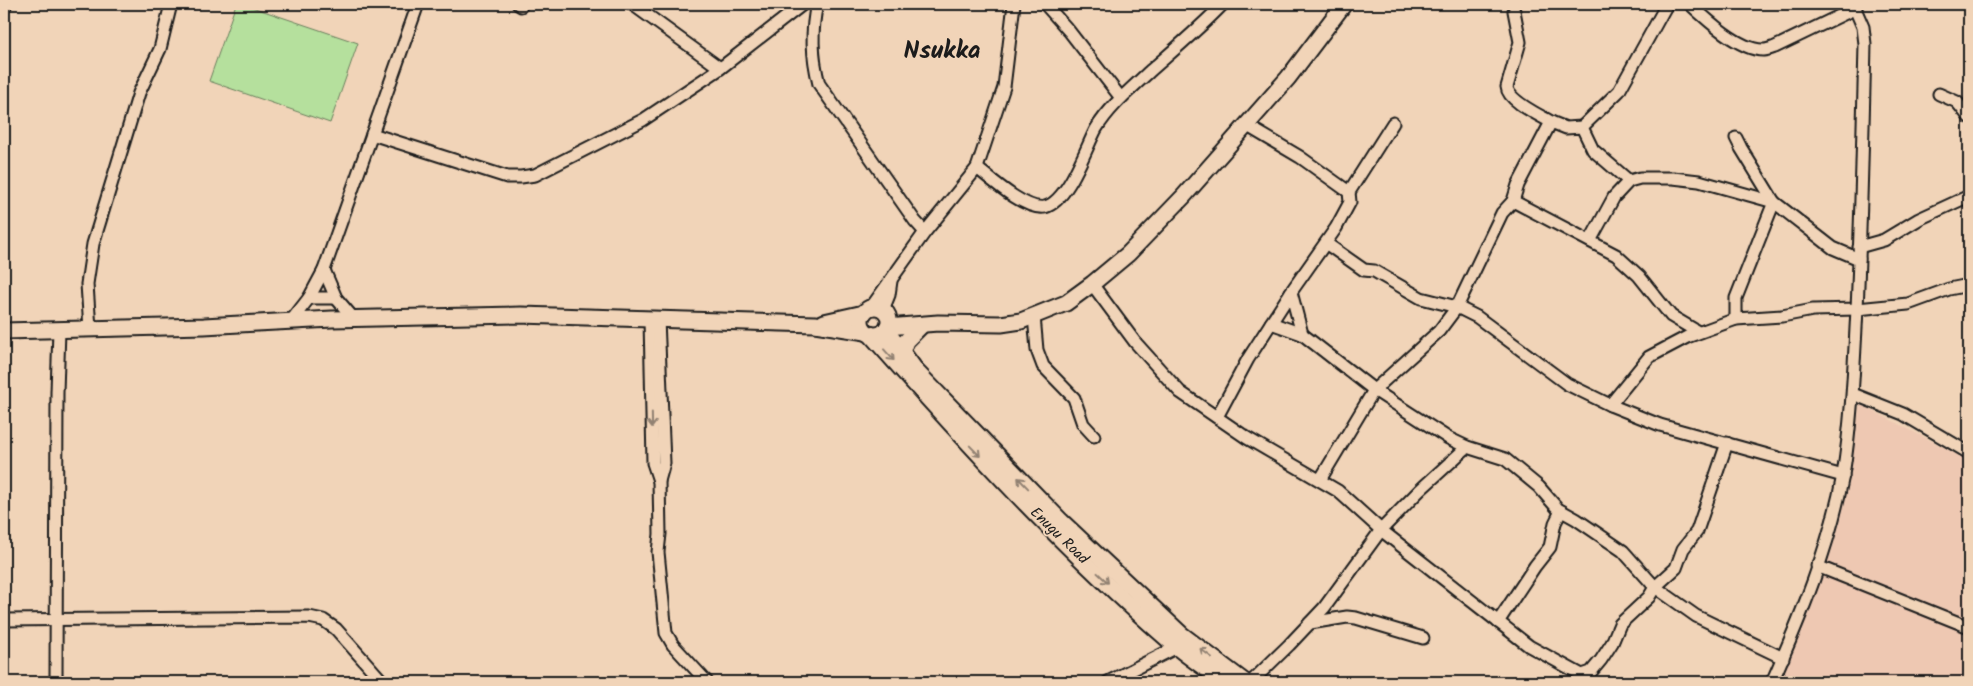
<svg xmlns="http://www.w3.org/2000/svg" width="1973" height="686" font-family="Kalam,sans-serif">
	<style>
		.built { fill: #eec8b2 }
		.green { fill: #b5e09d; stroke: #687e5c }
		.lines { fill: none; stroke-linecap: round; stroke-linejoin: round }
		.minor-casing { stroke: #1c1c1c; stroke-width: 15 }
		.major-casing { stroke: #1c1c1c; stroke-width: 19 }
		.minor { stroke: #f1d4b8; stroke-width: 11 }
		.major { stroke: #f1d4b8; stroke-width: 15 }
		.oneway { stroke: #918172 }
		.labels { text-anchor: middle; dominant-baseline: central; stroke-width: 4; stroke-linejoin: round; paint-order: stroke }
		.street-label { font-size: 15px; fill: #1c1c1c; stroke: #f1d4b8 }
		.town-label { font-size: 25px; font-weight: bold; fill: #1c1c1c; stroke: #f1d4b8 }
	</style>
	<rect width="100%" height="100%" fill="#f1d4b8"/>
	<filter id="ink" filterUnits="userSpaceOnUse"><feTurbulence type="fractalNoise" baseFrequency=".02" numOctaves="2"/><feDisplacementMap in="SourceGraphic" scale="10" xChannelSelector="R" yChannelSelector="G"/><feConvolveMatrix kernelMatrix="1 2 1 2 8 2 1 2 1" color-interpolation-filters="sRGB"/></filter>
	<g filter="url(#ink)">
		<!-- built -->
		<path class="built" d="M1860 404 1964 458 1969 463V682H1780L1817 584 1841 514Z"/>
		<!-- green -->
		<path class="green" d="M236 4H243L358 43 330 123 209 81Z"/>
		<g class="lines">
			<defs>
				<g id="minor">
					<path d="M518 4 521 6"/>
					<path d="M632 4 720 68"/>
					<path d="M817 4C811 30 812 57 819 84L915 221 925 232"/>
					<path d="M1045 4 1069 31 1121 98"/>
					<path d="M1690 4C1706 19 1740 51 1764 50 1767 50 1772 48 1775 47L1856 8"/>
					<path d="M4 7 6 4"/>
					<path d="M1514 11 1520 42 1507 87C1508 101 1539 115 1551 122"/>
					<path d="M1939 94 1957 102 1969 117"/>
					<path d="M1582 127 1619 91 1667 4"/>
					<path d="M372 134 507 177H521L535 175 643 120 718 70 803 4"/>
					<path d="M977 168C992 180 1026 211 1045 207 1068 201 1085 150 1096 129 1110 106 1131 89 1150 71 1175 49 1200 28 1223 4"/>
					<path d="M1349 192 1393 123"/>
					<path d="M1513 201 1518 185 1551 122 1566 128 1582 127 1593 150 1629 181"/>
					<path d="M1590 241 1614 197 1629 181 1640 178H1673L1699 181 1774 202 1833 248 1859 259"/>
					<path d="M1327 244 1364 270 1374 271 1421 298 1457 307 1502 213 1513 201 1616 255 1639 276 1671 316 1698 332"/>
					<path d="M1859 247 1884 240 1919 219 1969 196"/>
					<path d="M324 270 336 298 354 319"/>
					<path d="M1092 284 1135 342 1180 392 1247 438 1338 491 1381 530 1529 646 1582 675 1586 682"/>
					<path d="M1291 292 1302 334"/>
					<path d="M309 298H336"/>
					<path d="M870 309 925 232 977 168 1004 87 1014 4"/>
					<path d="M883 310 889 295 891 281"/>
					<path d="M1034 316 1037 350 1043 366 1074 398 1083 424 1094 436"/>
					<path d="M650 319 653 463 659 481"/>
					<path d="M658 319 664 463 659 481 660 534 658 552 666 633 673 645 707 682"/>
					<path d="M1736 319V298L1774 202 1741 148 1736 138"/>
					<path d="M291 321 309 298 324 270 418 4"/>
					<path d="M1271 323 1302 334 1374 390 1448 438 1467 447 1505 459 1539 487 1558 509 1576 519 1623 551 1655 587 1696 616 1783 658"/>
					<path d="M90 329 87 284 93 244 139 93 160 49 171 4"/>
					<path d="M1853 394 1903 414 1969 453"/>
					<path d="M1610 405 1649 357 1687 337 1736 319 1782 316 1813 310 1857 309 1908 304 1949 289 1969 285"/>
					<path d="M1217 417 1248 359 1291 292 1336 228 1350 202 1349 192 1300 157 1246 125"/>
					<path d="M1320 480 1374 390 1439 331 1457 307 1477 317 1567 384 1610 405 1660 425 1843 476"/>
					<path d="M1817 566 1969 627"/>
					<path d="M4 620 309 617 323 620 336 629 383 682"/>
					<path d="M1498 622 1535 566 1550 547 1555 523 1561 511"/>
					<path d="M1310 623 1347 617 1356 618 1423 638"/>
					<path d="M1582 675 1591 672 1601 660 1612 643 1620 624 1649 597 1655 587 1676 568 1683 549 1697 531 1727 443"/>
					<path d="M56 682 57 392 59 330"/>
					<path d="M1108 682 1177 647"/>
					<path d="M1251 682 1289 645 1324 608 1381 530 1420 490 1467 447"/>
					<path d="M1772 682C1801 616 1830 546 1843 475 1852 420 1854 364 1857 309 1861 221 1863 132 1865 44L1863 27 1853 4"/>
				</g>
				<g id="major">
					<circle cx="875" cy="321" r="14"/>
					<path d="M824 322 864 313"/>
					<path d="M887 327 938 323 1001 324 1021 321 1066 303 1092 284 1128 254 1183 197 1288 78 1344 4"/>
					<path d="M886 330 917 372 1061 521 1181 634 1245 682"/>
					<path d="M4 331 204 326 332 319 521 315 815 324 866 332"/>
					<path d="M870 334C966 442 1063 549 1172 643 1188 657 1207 669 1224 682"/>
					<path d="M902 352 906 341 922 325"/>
				</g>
			</defs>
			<!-- minor casing -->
			<use href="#minor" class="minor-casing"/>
			<!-- major casing -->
			<use href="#major" class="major-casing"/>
			<!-- minor -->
			<use href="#minor" class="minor"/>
			<!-- major -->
			<use href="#major" class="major"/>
		</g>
		<!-- one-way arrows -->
		<defs><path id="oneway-shaft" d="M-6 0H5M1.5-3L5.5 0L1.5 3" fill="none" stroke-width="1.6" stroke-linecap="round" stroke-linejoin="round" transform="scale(1.25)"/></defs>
		<g class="oneway">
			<use href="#oneway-shaft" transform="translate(889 355) rotate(48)"/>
			<use href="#oneway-shaft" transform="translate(652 420) rotate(89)"/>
			<use href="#oneway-shaft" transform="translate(975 451) rotate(46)"/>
			<use href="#oneway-shaft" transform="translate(1023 483) rotate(-134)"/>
			<use href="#oneway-shaft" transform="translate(1103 578) rotate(43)"/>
			<use href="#oneway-shaft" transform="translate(1206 653) rotate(-143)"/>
		</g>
	</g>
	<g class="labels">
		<!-- street labels -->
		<g class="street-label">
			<text transform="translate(1059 536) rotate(44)">Enugu Road</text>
		</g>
		<!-- town labels -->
		<g class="town-label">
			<text x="942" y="51">Nsukka</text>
		</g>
	</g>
	<!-- margin -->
	<rect width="1973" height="686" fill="none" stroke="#f1d4b8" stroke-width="20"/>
	<rect x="10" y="10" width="1953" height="666" fill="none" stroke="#1c1c1c" stroke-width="2" filter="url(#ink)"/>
</svg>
